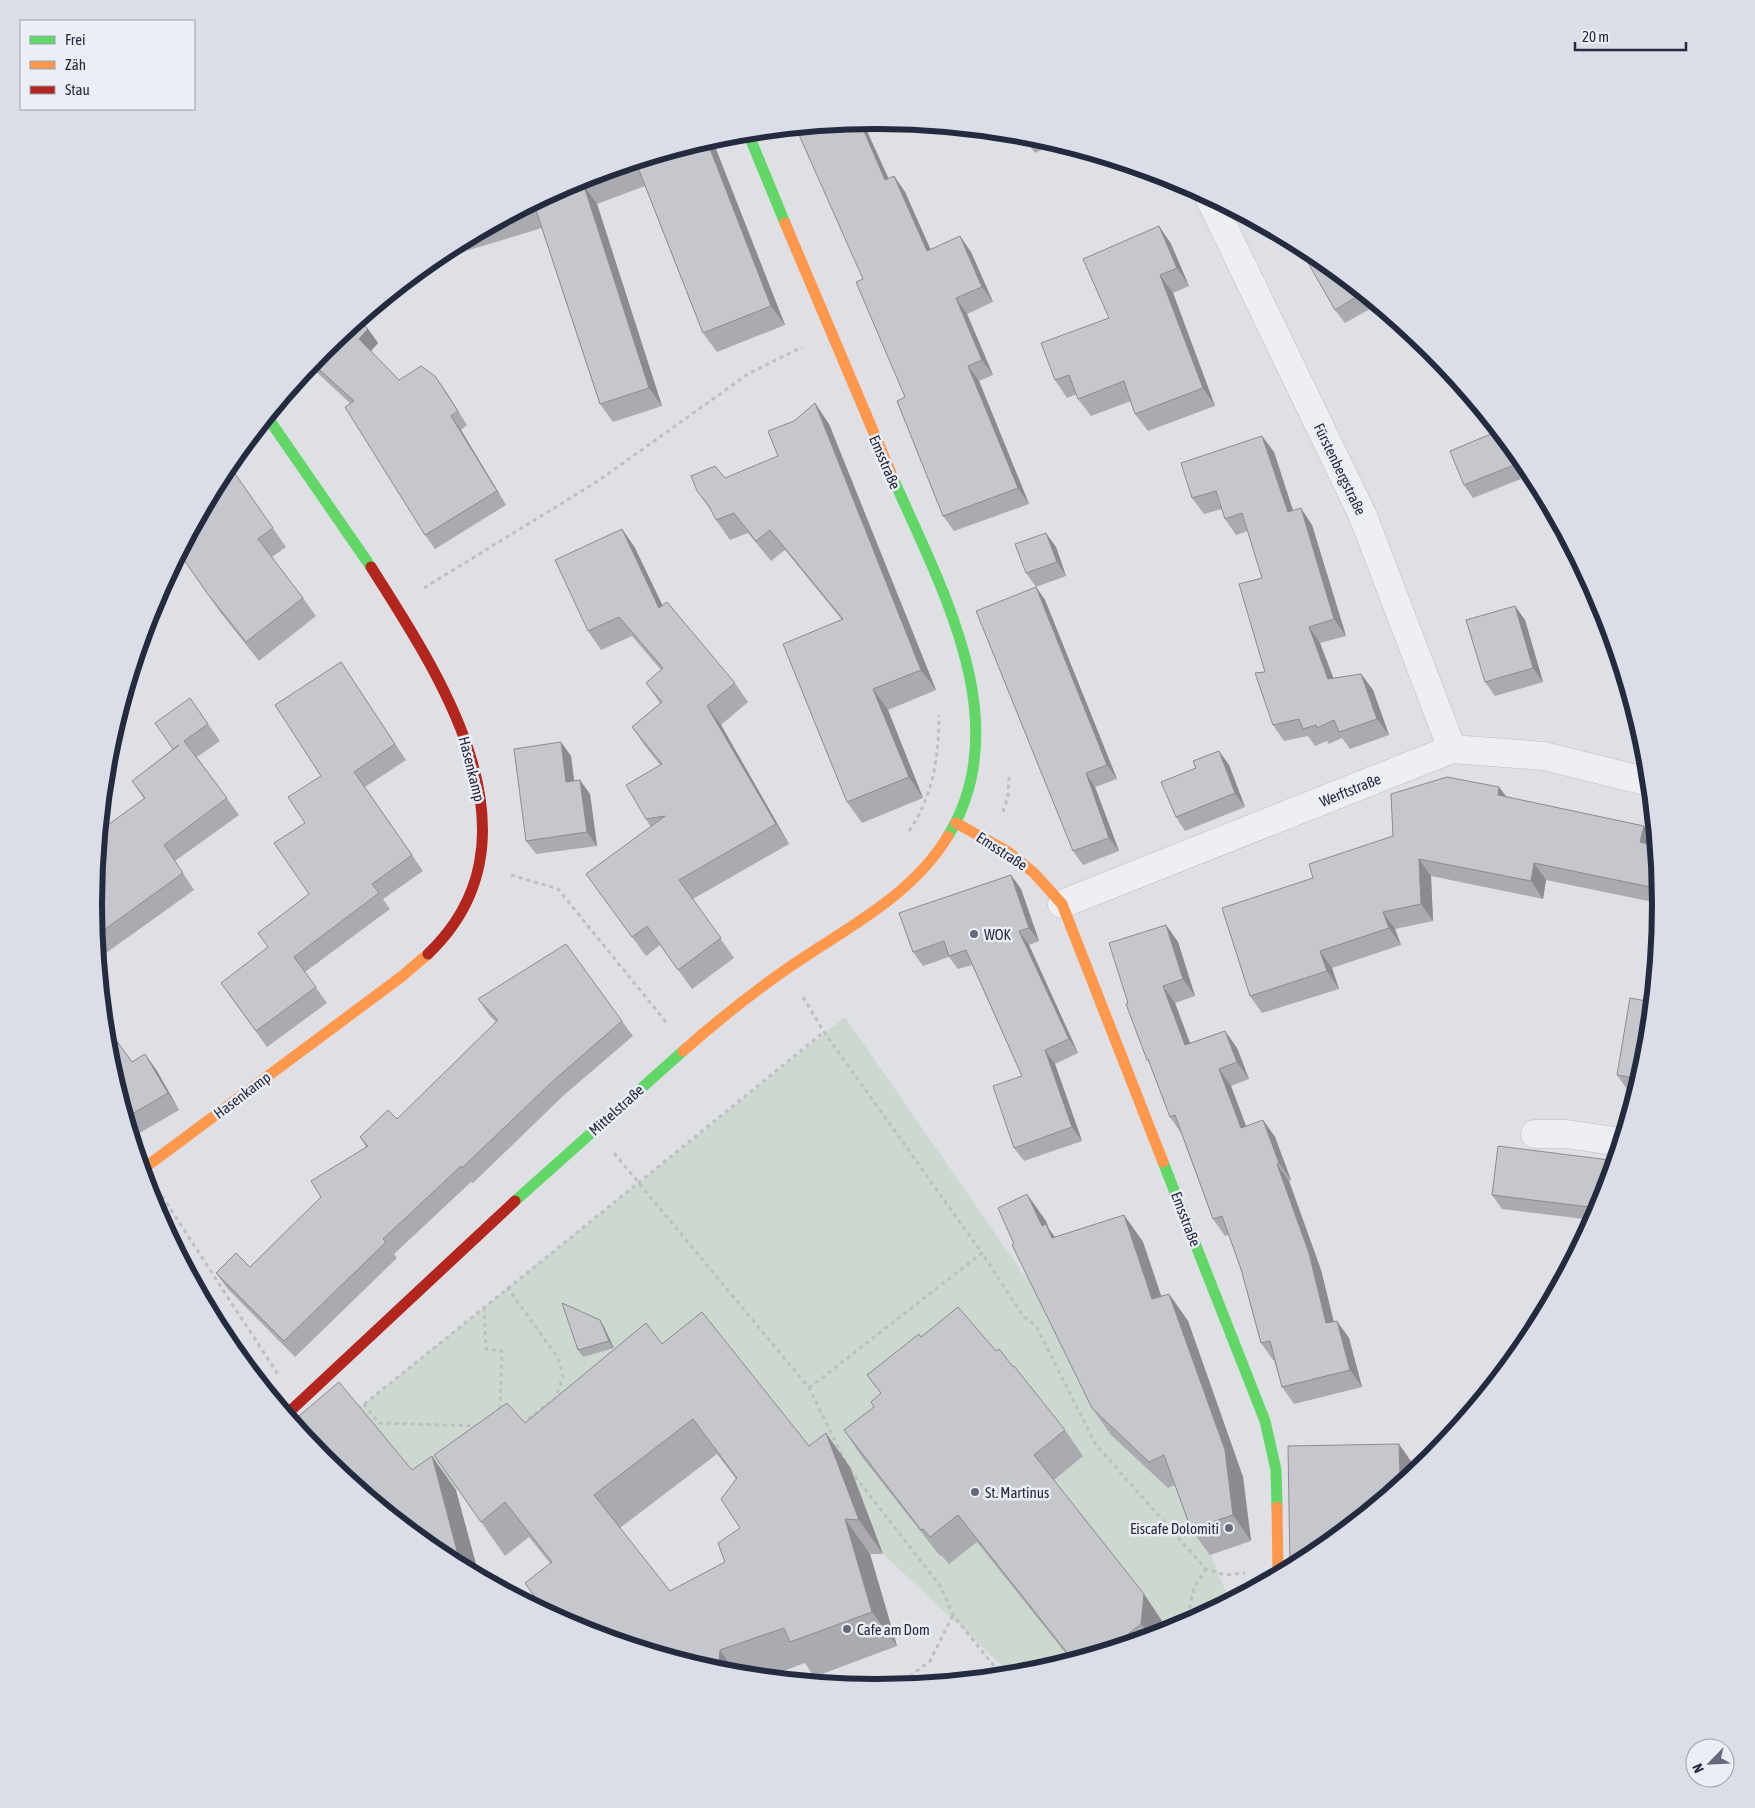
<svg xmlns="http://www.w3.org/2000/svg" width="1755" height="1808" font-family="'Asap Condensed',sans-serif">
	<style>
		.green { fill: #cdd9ce }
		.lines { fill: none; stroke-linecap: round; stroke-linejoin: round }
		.street-casing { stroke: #bcbdc3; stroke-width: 29 }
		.path { stroke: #bdbfc5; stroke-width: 3; stroke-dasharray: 4 4; stroke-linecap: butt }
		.street { stroke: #eeeff2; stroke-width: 28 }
		.fast { stroke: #63d668; stroke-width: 11 }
		.slow { stroke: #ff974d; stroke-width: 11 }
		.jam { stroke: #b3261e; stroke-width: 11 }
		.wall { fill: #aaabb0; fill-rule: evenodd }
		.shaded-wall { fill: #8b8b90 }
		.building { fill: #c6c7cd; stroke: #8b8b90; fill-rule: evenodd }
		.poi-dot { fill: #656a7a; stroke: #ebeef5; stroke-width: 2 }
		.labels { text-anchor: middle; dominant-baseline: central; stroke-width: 5; stroke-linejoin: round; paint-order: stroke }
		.street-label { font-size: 15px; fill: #242a40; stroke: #ebeef5 }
		.poi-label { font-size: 15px; fill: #242a40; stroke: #ebeef5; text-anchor: start }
		.rim { fill: none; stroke: #242a40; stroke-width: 6 }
	</style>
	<rect width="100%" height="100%" fill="#dfe0e5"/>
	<!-- green -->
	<path class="green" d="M845 1017 1024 1275 1031 1272 1182 1482 1229 1600 1177 1628 1030 1673 1012 1675 883 1554 875 1532 726 1347 506 1457 436 1504 357 1410Z"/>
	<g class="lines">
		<defs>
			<g id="street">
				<path d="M1209 197 1363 516 1452 749"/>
				<path d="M1062 904 1452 749 1544 756 1649 782"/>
				<path d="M1535 1134H1566L1620 1142"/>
			</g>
		</defs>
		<!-- street casing -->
		<use href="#street" class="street-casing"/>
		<!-- path -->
		<g class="path">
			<path d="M424 588 598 481 748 374 802 347"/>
			<path d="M1003 812 1008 796 1009 777"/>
			<path d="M909 831C933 796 939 757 939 715"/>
			<path d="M511 875 558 889 666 1022"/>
			<path d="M803 997 824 1032 982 1253"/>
			<path d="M614 1153 809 1388 845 1461"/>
			<path d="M162 1196 279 1376"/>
			<path d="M507 1287 558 1358 563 1377 555 1399 521 1424"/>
			<path d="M484 1307 486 1349 502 1351 500 1412"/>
			<path d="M809 1388 982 1253 1023 1316 1036 1326 1096 1445 1206 1569 1225 1575 1245 1573"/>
			<path d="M364 1404 379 1423 478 1426"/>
			<path d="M358 1409C514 1284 669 1158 824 1032"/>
			<path d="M850 1470 941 1587 953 1615 1002 1676"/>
			<path d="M1186 1624 1194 1588 1206 1569"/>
			<path d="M897 1686 930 1661 953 1615"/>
		</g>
		<!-- street -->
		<use href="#street" class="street"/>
		<!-- fast -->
		<g class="fast">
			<path d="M748 133 785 223"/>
			<path d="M268 418 371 567"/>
			<path d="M893 478C940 586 1018 722 948 836"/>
			<path d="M1163 1162 1265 1421 1276 1470 1277 1507"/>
			<path d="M515 1201 683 1051"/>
		</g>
		<!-- slow -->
		<g class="slow">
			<path d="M785 223 893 478"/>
			<path d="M956 823 1007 851 1034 873 1062 904 1163 1162"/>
			<path d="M683 1051C717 1021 753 992 791 966 846 928 912 896 948 836"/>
			<path d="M143 1169 401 977 428 954"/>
			<path d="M1277 1507 1278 1574"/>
		</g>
		<!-- jam -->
		<g class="jam">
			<path d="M371 567C441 677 549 839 428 954"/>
			<path d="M287 1414 515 1201"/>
		</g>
	</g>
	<!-- wall -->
	<g class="wall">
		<path d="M1031 135 1055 143 1035 153 1025 139Z"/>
		<path d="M712 139 785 325 717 352 703 333 645 186 597 204 662 406 613 422 600 404 542 228 459 253 454 246 578 180Z"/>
		<path d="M894 176 905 192 930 249 971 252 993 302 967 314 993 375 979 381 1029 504 954 531 943 516 905 397 863 279 889 178Z"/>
		<path d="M1159 226 1171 244 1189 286 1173 293 1215 406 1148 431 1135 414 1131 401 1091 416 1078 399 1077 394 1067 398 1055 380 1109 318Z"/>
		<path d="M1317 255 1377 305 1345 323 1335 310Z"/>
		<path d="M368 329 378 343 371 351 399 380 435 376 467 425 461 430 506 505 435 549 425 535 351 404 310 366 324 350Z"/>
		<path d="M829 424 936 690 888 710 923 798 862 823 847 802 842 620 785 550 771 561 748 533 730 540 716 520 712 512 697 491 725 478 778 456Z"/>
		<path d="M1498 431 1529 469 1536 481 1526 485 1521 479 1473 498 1464 485Z"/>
		<path d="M1274 452 1293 511 1312 525 1346 636 1320 643 1333 678 1361 674 1373 690 1389 735 1350 749 1342 738 1329 744 1327 741 1315 746 1308 736 1284 741 1273 725 1265 672 1262 578 1248 531 1236 535 1225 519 1222 509 1204 514 1192 498Z"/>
		<path d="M229 465 286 547 272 557 303 598 316 616 259 661 220 612 180 554 194 531Z"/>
		<path d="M622 529 635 548 662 606 735 683 748 702 721 725 789 844 693 899 734 958 692 989 660 945 646 956 586 874 651 827 646 819 660 765 645 746 632 727 660 703 646 683 661 670 632 636 601 650 588 631Z"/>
		<path d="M1056 547 1066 576 1036 587 1045 600 1117 779 1095 787 1119 851 1083 865 1073 851 1036 587 1026 573Z"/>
		<path d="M1515 606 1525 620 1543 682 1495 696 1485 682Z"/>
		<path d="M341 662 406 760 365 787 423 871 383 899 390 909 305 972 327 1003 267 1047 221 983 268 947 309 894 305 823 321 776Z"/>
		<path d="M190 698 220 741 197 757 239 815 175 861 194 890 99 958 94 904 144 799 132 781 173 749Z"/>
		<path d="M1219 751 1229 765 1245 807 1185 831 1176 817 1196 768Z"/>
		<path d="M571 756 574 781 590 794 597 846 536 854 526 841Z"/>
		<path d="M1499 787 1507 797 1644 826 1655 843 1661 904 1658 933 1653 926 1658 903 1546 880 1543 899 1431 876 1433 921 1395 929 1401 945 1332 968 1339 989 1262 1013 1250 996 1313 878 1393 836Z"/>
		<path d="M1011 875 1021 889 1039 941 1029 945 1078 1053 1055 1064 1082 1141 1024 1161 1014 1148 1022 1076 972 965 958 969 949 957 923 966 913 952Z"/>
		<path d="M1166 925 1178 942 1195 996 1175 1003 1190 1043 1225 1031 1237 1048 1249 1079 1231 1086 1246 1126 1263 1120 1275 1137 1291 1180 1289 1181 1321 1270 1334 1322 1349 1338 1362 1387 1294 1404 1282 1387 1274 1360H1273L1261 1343 1241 1269 1229 1235 1225 1236 1213 1219 1181 1133 1170 1117 1151 1066 1147 1060 1128 1003Z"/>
		<path d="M478 999 622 1021 633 1036 564 1095 473 1183 471 1182 394 1254 397 1258 295 1357 227 1288 216 1273 250 1267 321 1197 366 1147 360 1137 397 1119 496 1022 489 1015Z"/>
		<path d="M145 1054 157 1071 179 1110 138 1134 127 1117 109 1057 132 1062Z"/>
		<path d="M1646 1057 1634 1096 1631 1095 1617 1075Z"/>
		<path d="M1617 1152 1601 1204 1593 1220 1502 1209 1492 1195 1609 1160Z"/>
		<path d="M1124 1215 1143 1242 1161 1296 1169 1294 1188 1321 1243 1477 1251 1541 1210 1555 1191 1529 1175 1485 1168 1488 1111 1435 1092 1408 1046 1221 1049 1229 1055 1237Z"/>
		<path d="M600 1320 604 1327 614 1348 583 1357 578 1350Z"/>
		<path d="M921 1337 996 1351 1013 1367 1065 1430 1083 1456 1054 1480 1144 1594 1162 1621V1633L1071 1660 977 1542 949 1564 941 1555 940 1556 862 1457 844 1430 874 1407 881 1394 867 1375Z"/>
		<path d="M662 1344 809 1446 850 1467 883 1554H870L897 1646 814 1677 805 1663 767 1677 724 1673 550 1563 529 1537 505 1556 434 1455 525 1423ZM717 1454 736 1479 740 1528 725 1562 670 1591 620 1528Z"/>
	</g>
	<!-- shaded-wall -->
	<g class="shaded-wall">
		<path d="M860 122H863L896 195 885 180Z"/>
		<path d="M712 139 785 325 771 306 707 141Z"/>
		<path d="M894 176 905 192 938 266 927 251Z"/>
		<path d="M584 186 597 204 662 406 649 388Z"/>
		<path d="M1159 226 1171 244 1189 286 1177 268Z"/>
		<path d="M960 236 971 252 993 302 982 287Z"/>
		<path d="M1160 275 1173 293 1215 406 1203 388Z"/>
		<path d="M956 298 967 314 993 375 982 360Z"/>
		<path d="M368 329 378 343 369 353 359 339Z"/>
		<path d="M968 366 979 381 1029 504 1018 488Z"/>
		<path d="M435 376 445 390 467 425 458 411Z"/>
		<path d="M815 403 829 424 936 690 921 670Z"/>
		<path d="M451 416 461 430 506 505 497 491Z"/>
		<path d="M1262 436 1274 452 1299 529 1288 512Z"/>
		<path d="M1301 508 1312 525 1346 636 1334 619Z"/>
		<path d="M622 529 635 548 673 627 659 608Z"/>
		<path d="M1046 533 1056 547 1066 576 1057 562Z"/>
		<path d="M1036 587 1045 600 1117 779 1107 765Z"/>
		<path d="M1515 606 1525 620 1543 682 1533 668Z"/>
		<path d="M1309 627 1320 643 1340 695 1328 679Z"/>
		<path d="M1361 674 1373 690 1389 735 1377 719Z"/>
		<path d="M873 689 888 710 923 798 909 777Z"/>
		<path d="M707 706 721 725 789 844 776 824Z"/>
		<path d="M561 742 571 756 576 796 566 782Z"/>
		<path d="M1219 751 1229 765 1245 807 1235 793Z"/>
		<path d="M1086 773 1095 787 1119 851 1109 838Z"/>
		<path d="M580 780 590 794 597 846 587 832Z"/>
		<path d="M1499 787 1511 804 1498 795Z"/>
		<path d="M1644 826 1655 843 1652 860 1640 842Z"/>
		<path d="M1419 859 1431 876 1433 921 1421 904Z"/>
		<path d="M1534 863 1546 880 1543 899 1531 881Z"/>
		<path d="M1011 875 1021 889 1039 941 1029 928Z"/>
		<path d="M1383 912 1395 929 1401 945 1389 928Z"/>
		<path d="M1166 925 1178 942 1195 996 1183 979Z"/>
		<path d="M1019 931 1029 945 1078 1053 1069 1039Z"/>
		<path d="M1320 951 1332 968 1339 989 1327 971Z"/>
		<path d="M1163 986 1175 1003 1197 1062 1185 1045Z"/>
		<path d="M1225 1031 1237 1048 1249 1079 1237 1062Z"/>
		<path d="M1045 1050 1055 1064 1082 1141 1072 1127Z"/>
		<path d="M145 1054 157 1071 179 1110 168 1093Z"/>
		<path d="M1219 1069 1231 1086 1253 1145 1241 1128Z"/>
		<path d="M1263 1120 1275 1137 1291 1180 1279 1163Z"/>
		<path d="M1277 1164 1289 1181 1321 1270 1338 1340 1326 1323Z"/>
		<path d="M1599 1189 1604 1196 1601 1204 1598 1210 1597 1208Z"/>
		<path d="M1027 1194 1046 1221 1049 1229 1064 1250 1071 1265 1042 1226Z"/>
		<path d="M1124 1215 1143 1242 1171 1325 1152 1299Z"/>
		<path d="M1169 1294 1188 1321 1243 1477 1251 1541 1233 1515Z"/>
		<path d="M600 1320 604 1327 614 1348 609 1341Z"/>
		<path d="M1337 1321 1349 1338 1362 1387 1350 1370Z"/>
		<path d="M826 1433 850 1467 883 1554 859 1520Z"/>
		<path d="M1399 1444 1417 1470 1403 1482 1400 1477Z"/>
		<path d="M432 1456 456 1490 479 1575 461 1566Z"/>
		<path d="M845 1519 870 1554 897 1646 872 1612Z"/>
		<path d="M1144 1594 1162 1621V1633L1150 1636 1141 1624Z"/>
		<path d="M720 1650 736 1674 724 1673 718 1671Z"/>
	</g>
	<!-- building -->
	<g class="building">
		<path d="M860 122 885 180 894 176 927 251 960 236 982 287 956 298 982 360 968 366 1018 488 943 516 897 401 905 397 856 282 863 279 796 128Z"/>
		<path d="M1023 135H1031L1032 136 1025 139Z"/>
		<path d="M707 141 771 306 703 333 637 165 584 186 649 388 600 404 535 207 517 212 578 180Z"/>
		<path d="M1159 226 1177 268 1160 275 1203 388 1135 414 1124 381 1078 399 1069 375 1055 380 1041 343 1109 318 1083 259Z"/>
		<path d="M1317 255 1363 293 1335 310 1307 261Z"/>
		<path d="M359 321 368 329 359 339 399 380 421 366 435 376 458 411 451 416 497 491 425 535 345 407 354 401 312 363 324 350Z"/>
		<path d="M815 403 921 670 873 689 909 777 847 802 783 644 843 619 770 530 756 541 734 513 716 520 709 506 697 491 691 476 715 466 725 478 778 456 768 431 794 421Z"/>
		<path d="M1498 431 1528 467 1517 472 1514 465 1464 485 1450 451Z"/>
		<path d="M1262 436 1288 512 1301 508 1334 619 1309 627 1328 679 1361 674 1377 719 1339 732 1334 720 1317 728 1316 725 1303 729 1299 719 1273 725 1255 673 1265 672 1239 584 1262 578 1242 513 1225 519 1216 491 1192 498 1181 463Z"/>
		<path d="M229 465 273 528 258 539 303 598 246 642 207 593 180 554 192 532 194 531 193 530 226 468Z"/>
		<path d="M622 529 659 608 667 602 735 683 707 706 776 824 679 880 721 938 678 970 647 926 632 937 586 874 665 816 646 819 626 785 662 764 632 727 662 702 646 683 663 668 619 617 588 631 555 560Z"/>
		<path d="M1046 533 1057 562 1026 573 1015 544Z"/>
		<path d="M1036 587 1107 765 1086 773 1109 838 1073 851 976 611Z"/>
		<path d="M1515 606 1533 668 1485 682 1466 620Z"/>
		<path d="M341 662 395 744 354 772 412 855 372 884 379 893 294 957 316 987 256 1031 221 983 268 947 258 933 309 894 274 843 305 823 288 797 321 776 275 705Z"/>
		<path d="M190 698 208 724 184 741 227 798 164 845 183 873 97 935 94 904 101 830 145 798 132 781 179 745 173 749 155 723Z"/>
		<path d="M561 742 566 782 580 780 587 832 526 841 514 749Z"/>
		<path d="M1219 751 1235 793 1176 817 1161 782 1196 768 1193 761Z"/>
		<path d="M1447 777 1499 787 1498 795 1644 826 1640 842 1656 846 1660 889 1534 863 1531 881 1419 859 1421 904 1383 912 1389 928 1320 951 1327 971 1250 996 1222 908 1313 878 1309 864 1393 836 1391 794Z"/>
		<path d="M1011 875 1029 928 1019 931 1069 1039 1045 1050 1072 1127 1014 1148 993 1086 1022 1076 966 950 949 956 944 941 913 952 899 913Z"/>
		<path d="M1660 894 1661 904 1659 927 1653 926Z"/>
		<path d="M1166 925 1183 979 1163 986 1185 1045 1225 1031 1237 1062 1219 1069 1241 1128 1263 1120 1279 1163 1277 1164 1309 1253 1326 1323 1337 1321 1350 1370 1282 1387 1270 1341 1261 1343 1241 1269 1222 1216 1213 1219 1175 1115 1170 1117 1148 1059 1147 1060 1126 1004 1128 1003 1109 943Z"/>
		<path d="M566 944 622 1021 554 1080 462 1168 461 1166 383 1239 386 1242 284 1341 216 1273 236 1253 250 1267 321 1197 311 1181 368 1146 360 1137 388 1110 397 1119 498 1020 478 999Z"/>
		<path d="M1630 998 1652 1002 1646 1057 1640 1079 1617 1075Z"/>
		<path d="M106 1026 132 1062 145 1054 168 1093 127 1117 109 1057Z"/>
		<path d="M1498 1146 1609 1160 1610 1151 1617 1152 1606 1190 1599 1189 1597 1208 1492 1195Z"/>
		<path d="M1027 1194 1042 1226 1046 1224 1052 1238 1124 1215 1152 1299 1169 1294 1225 1450 1233 1515 1191 1529 1164 1455 1149 1462 1092 1408 1012 1245 1014 1244 998 1208Z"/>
		<path d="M562 1303 600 1320 609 1341 578 1350Z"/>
		<path d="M958 1307 996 1351 999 1349 1013 1367 1014 1366 1065 1430 1034 1455 1144 1594 1141 1624 1109 1649 1085 1656 1069 1655 958 1515 930 1537 923 1529 921 1530 844 1430 874 1407 871 1402 881 1393 867 1375 919 1334 921 1337Z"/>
		<path d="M702 1312 809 1446 826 1433 859 1520 845 1519 872 1612 790 1642 784 1628 720 1650 718 1671 577 1628 544 1610 525 1583 552 1562 505 1502 481 1522 434 1455 507 1403 525 1423 646 1323 662 1344ZM693 1419 737 1478 721 1499 740 1528 718 1543 725 1562 670 1591 594 1495Z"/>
		<path d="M339 1382 412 1470 432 1456 461 1566 442 1556 323 1458 293 1421Z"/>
		<path d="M1399 1444 1400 1477 1406 1479 1313 1556 1290 1568 1288 1446Z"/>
	</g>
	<!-- markers -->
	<g class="poi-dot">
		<circle cx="974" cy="934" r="5"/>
		<circle cx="975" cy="1492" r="5"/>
		<circle cx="1229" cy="1528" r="5"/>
		<circle cx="847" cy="1629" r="5"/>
	</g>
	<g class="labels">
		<!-- street labels -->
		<g class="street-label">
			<text transform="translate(885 462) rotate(67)">Emsstraße</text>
			<text transform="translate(1340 469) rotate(64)">Fürstenbergstraße</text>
			<text transform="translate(472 769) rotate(76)">Hasenkamp</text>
			<text transform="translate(1350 790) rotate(-22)">Werftstraße</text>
			<text transform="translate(1002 851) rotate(33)">Emsstraße</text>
			<text transform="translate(242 1095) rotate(-37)">Hasenkamp</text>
			<text transform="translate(616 1110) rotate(-42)">Mittelstraße</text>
			<text transform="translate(1186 1219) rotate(69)">Emsstraße</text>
		</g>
		<!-- poi labels -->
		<g class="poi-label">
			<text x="984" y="934">WOK</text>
			<text x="985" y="1492">St. Martinus</text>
			<text x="1219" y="1528" text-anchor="end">Eiscafe Dolomiti</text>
			<text x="857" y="1629">Cafe am Dom</text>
		</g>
	</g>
	<!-- crop -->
	<path d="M0 0H1755V1808H0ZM102 904a775 775 0 1 1 1550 0a775 775 0 1 1-1550 0Z" fill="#dbdee7" fill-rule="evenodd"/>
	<path class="rim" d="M102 904a775 775 0 1 1 1550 0a775 775 0 1 1-1550 0Z"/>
	<!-- legend -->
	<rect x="20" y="20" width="175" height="90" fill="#ebeef5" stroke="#9ba0ad"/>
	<rect x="30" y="36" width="25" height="8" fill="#63d668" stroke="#9ba0ad"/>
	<text x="65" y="45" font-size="15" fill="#242a40">Frei</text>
	<rect x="30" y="61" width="25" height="8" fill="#ff974d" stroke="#9ba0ad"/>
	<text x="65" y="70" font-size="15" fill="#242a40">Zäh</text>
	<rect x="30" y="86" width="25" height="8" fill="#b3261e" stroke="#9ba0ad"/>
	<text x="65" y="95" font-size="15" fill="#242a40">Stau</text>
	<!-- north arrow -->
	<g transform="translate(1710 1763) rotate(246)"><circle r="24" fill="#ebeef5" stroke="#9ba0ad"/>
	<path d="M0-4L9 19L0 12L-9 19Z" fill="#656a7a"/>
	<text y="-8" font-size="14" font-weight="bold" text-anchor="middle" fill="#242a40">N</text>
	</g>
	<!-- scale -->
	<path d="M1575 42v8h111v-8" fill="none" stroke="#242a40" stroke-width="2.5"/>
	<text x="1582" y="42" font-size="15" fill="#242a40" stroke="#ebeef5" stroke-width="4" paint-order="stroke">20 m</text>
</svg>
